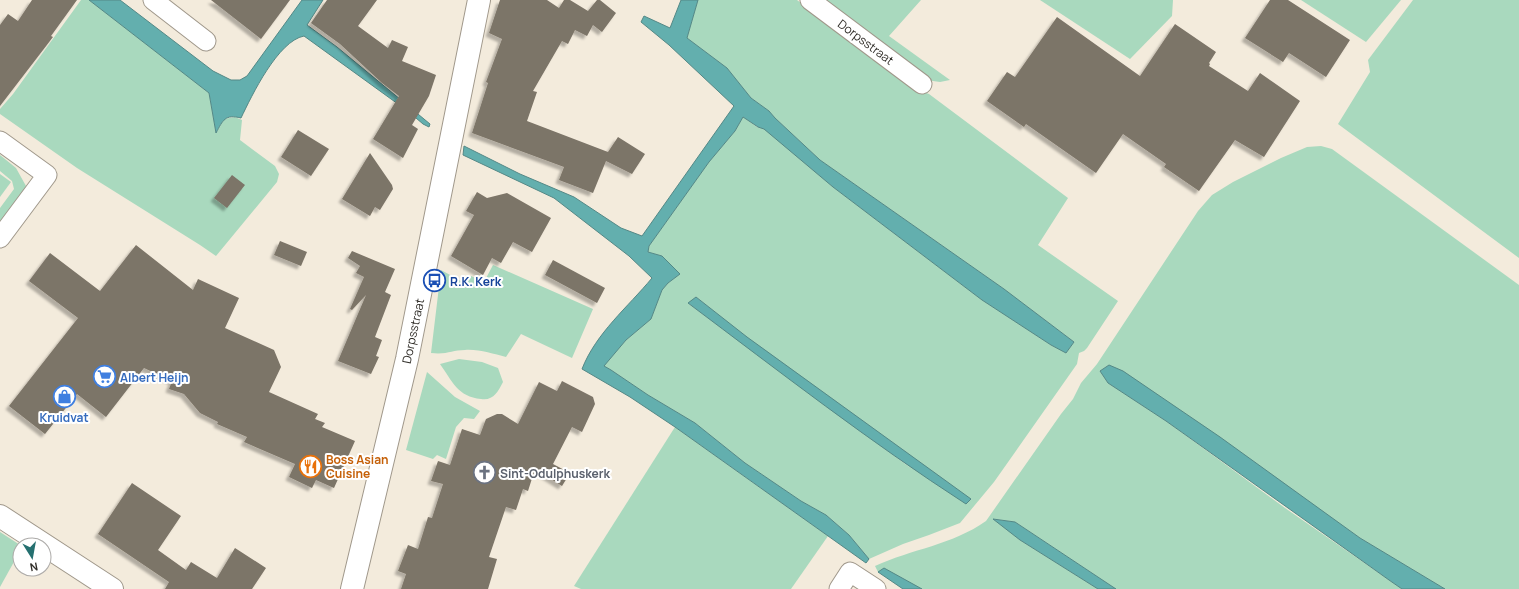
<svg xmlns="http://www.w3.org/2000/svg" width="1519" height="589" font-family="Manrope,sans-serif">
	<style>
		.green { fill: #a9d9be; fill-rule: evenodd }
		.water { fill: #63afae; stroke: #548886 }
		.building { fill: #7c7467; filter: url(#shadow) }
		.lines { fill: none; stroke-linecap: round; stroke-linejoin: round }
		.minor-casing { stroke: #a0988b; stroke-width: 21 }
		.tertiary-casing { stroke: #a0988b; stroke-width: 24 }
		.minor { stroke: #fff; stroke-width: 19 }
		.tertiary { stroke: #fff; stroke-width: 22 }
		.labels { text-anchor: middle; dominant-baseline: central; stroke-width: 4; stroke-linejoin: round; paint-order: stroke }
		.street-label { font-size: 12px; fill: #312e29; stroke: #fff }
		.transit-label { font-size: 12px; font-weight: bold; fill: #164399; stroke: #fff; text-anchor: start }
		.shop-label { font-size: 12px; font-weight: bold; fill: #366cbe; stroke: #fff; text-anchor: start }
		.food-label { font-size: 12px; font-weight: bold; fill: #c56008; stroke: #fff; text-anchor: start }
		.worship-label { font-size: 12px; font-weight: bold; fill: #5b616d; stroke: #fff; text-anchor: start }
	</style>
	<defs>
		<filter id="shadow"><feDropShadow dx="-3.5" dy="3.5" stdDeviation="1" flood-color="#0004"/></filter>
	</defs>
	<rect width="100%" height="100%" fill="#f3ebdc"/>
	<!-- green -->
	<g class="green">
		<path d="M81 0H89L209 93 216 133 224 119 235 117 242 120 240 140 275 166 279 174 277 182 216 256 200 245 77 168 0 114V109L13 94Z"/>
		<path d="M698 0H797L910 85 921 91 929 94 1068 198 1038 245 1118 301 1087 348 1084 351 1079 353 1077 364 994 482 960 523 929 535 903 544 869 559 849 535 826 515 801 501 745 463 695 423 648 395 611 370 603 366 626 340 651 319 662 290 668 283 680 274 662 256 648 252 649 246 709 162 735 131 743 117 757 127 764 128 833 187 982 300 1051 345 1066 353 1074 342 1004 289 820 160 775 118 769 111 751 98 727 68 687 38ZM696 297 912 469 689 304Z"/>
		<path d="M816 0H921L889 36 950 80 940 82 926 80Z"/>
		<path d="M1040 0H1173L1172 16 1130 59Z"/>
		<path d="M1301 0H1401L1366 42Z"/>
		<path d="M1413 0H1519V258L1338 124 1370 72 1368 60Z"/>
		<path d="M1321 146 1332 149 1519 285V589H1445L1360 538 1109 365 1100 371 1108 383 1166 421 1285 508 1402 589H1116L1015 522 994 519 1020 540 1098 589H906L878 572 875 566C912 549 952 545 986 521L1061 414 1073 399 1081 383 1097 364 1198 211 1212 195 1233 182 1281 158 1307 147Z"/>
		<path d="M0 155 16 168 26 186 14 207 0 225V208L14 189 12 181 0 171Z"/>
		<path d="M0 174 11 182 0 197Z"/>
		<path d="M493 265 593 309 572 358 521 334 506 357C493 354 479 349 465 350 452 350 447 355 431 353L441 270 463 282 469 275 484 282Z"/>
		<path d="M459 359 482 362 498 368 503 382C498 392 493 401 481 399 458 397 452 381 440 364Z"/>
		<path d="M427 372 455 397 480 411 474 419 464 418 456 427 446 459 437 455 433 459 406 450Z"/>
		<path d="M675 427 828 536 791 589H581L574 586Z"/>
		<path d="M0 532 20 545V551L0 587Z"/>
	</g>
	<!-- water -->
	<g class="water">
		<path d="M89 0H120L213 71 231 80H240L247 76 302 0H323L307 25 337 47 430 124 429 127 423 124 409 112 304 36C278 41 252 95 241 118 225 114 223 120 216 133L209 93Z"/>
		<path d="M681 0H698L687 38 727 68 751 98 769 111 775 118 820 160 1004 289 1074 342 1066 353 1051 345 982 300 833 187 764 129 758 127 743 117 735 131 709 162 649 246 648 252 662 256 680 274 668 283 662 290 651 319 626 340 604 366 611 370 648 395 695 423 745 463 801 501 826 515 849 535 869 559 866 563 675 427 630 397 582 369C596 333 628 307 652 278L629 256 554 198 463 155 464 146 520 174 574 197 621 228 642 236 734 106 669 45 641 22 644 16 670 28Z"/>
		<path d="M696 297 747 337 971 499 966 504C870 442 780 372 688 303Z"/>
		<path d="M1109 365 1123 371 1220 437 1360 538 1445 589H1402L1389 580 1166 421 1108 383 1100 371Z"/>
		<path d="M993 519 1015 522 1116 589H1098L1020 540Z"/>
		<path d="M884 568 922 589H903L878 572Z"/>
	</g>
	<!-- building -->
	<g class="building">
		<path d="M32 0H77L51 36 53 37 0 106V25L8 14 18 21Z"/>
		<path d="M211 0H290L261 39Z"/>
		<path d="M327 0H377L358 26 388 48 392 40 408 47 402 61 436 75 429 96 412 125 418 129 403 158 373 139 399 96 382 83 340 44 311 23Z"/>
		<path d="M500 0H547L559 8 564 0H570L588 11 597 0H600L616 13 602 32 593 25 587 36 575 30 568 44 562 41 533 91 537 92 527 121 608 152 618 137 645 154 632 174 606 161 593 193 559 180 564 167 472 133 488 83 486 82 502 39 489 33Z"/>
		<path d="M1270 0H1288L1350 40 1326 77 1289 53 1283 62 1245 38Z"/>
		<path d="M1057 17 1140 76 1175 24 1216 52 1209 63 1210 64 1209 66 1248 91 1260 73 1300 101 1264 157 1235 140 1199 191 1164 167 1166 164 1123 134 1096 173 1026 124 1024 127 987 101 1007 72 1015 77Z"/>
		<path d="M298 130 329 149 311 176 281 157Z"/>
		<path d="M370 153 392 185 393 189 380 210 375 207 370 216 342 199Z"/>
		<path d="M232 175 245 185 227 208 214 198Z"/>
		<path d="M477 192 487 198 507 193 551 218 532 252 513 242 501 263 492 258 483 275 451 256 474 215 466 211Z"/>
		<path d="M280 241 307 252 301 266 274 255Z"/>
		<path d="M136 245 193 290 198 279 239 298 225 328 274 350 281 367 269 392 318 414 315 419 325 423 322 427 355 441 334 488 316 480 312 488 289 477 295 464 244 442 247 437 217 424 218 422 200 413 184 394 169 389 172 381 144 368 106 417 77 394 45 434 9 406 78 318 29 281 50 253 100 291Z"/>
		<path d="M352 251 395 269 385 292 391 295 375 337 382 340 376 356 379 357 371 374 338 361 366 295 352 310 350 309 364 277 356 273 360 266 348 258Z"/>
		<path d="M553 260 605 288 597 303 545 275Z"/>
		<path d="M562 381 593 397 595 404 582 432 572 427 553 464 570 473 562 486 535 469 528 491 523 489 516 510 506 507 489 557 497 559 488 589H401L406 574 398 571 408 545 418 549 428 517 432 518 443 484 431 481 438 461 450 465 462 429 480 435 486 419 497 414H502L518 424 539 382 557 391Z"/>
		<path d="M132 483 181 516 158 550 186 570 191 562 217 578 235 548 266 568 252 589H165L169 582 98 534Z"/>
	</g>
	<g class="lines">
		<defs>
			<g id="minor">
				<path d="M153 0 206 41"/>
				<path d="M810 0 922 84"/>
				<path d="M0 141 47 175 0 238"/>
				<path d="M839 589 850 572 876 589"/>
			</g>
			<g id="tertiary">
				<path d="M0 516 112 589"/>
				<path d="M352 589 407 359 479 0"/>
			</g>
		</defs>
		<!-- minor casing -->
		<use href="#minor" class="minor-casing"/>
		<!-- tertiary casing -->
		<use href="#tertiary" class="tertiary-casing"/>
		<!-- minor -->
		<use href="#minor" class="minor"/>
		<!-- tertiary -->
		<use href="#tertiary" class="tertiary"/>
	</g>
	<!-- icons -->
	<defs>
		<symbol id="bus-ring" viewBox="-11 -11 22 22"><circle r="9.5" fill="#fff" stroke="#1a4fb4" stroke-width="1.5"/><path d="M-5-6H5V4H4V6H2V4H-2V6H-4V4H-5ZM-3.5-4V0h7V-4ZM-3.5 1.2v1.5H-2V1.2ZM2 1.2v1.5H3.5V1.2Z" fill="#1a4fb4"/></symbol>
		<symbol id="supermarket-ring" viewBox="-11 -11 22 22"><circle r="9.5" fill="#fff" stroke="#3f7fe0" stroke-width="1.5"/><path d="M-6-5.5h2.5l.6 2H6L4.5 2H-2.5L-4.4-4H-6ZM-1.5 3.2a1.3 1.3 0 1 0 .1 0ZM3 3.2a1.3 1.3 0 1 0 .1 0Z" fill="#3f7fe0"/></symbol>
		<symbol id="shop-ring" viewBox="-11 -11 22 22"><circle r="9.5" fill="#fff" stroke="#3f7fe0" stroke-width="1.5"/><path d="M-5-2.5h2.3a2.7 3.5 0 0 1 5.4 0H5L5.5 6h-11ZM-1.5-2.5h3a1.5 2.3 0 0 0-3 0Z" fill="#3f7fe0"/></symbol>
		<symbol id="restaurant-ring" viewBox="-11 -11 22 22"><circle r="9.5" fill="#fff" stroke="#e8710a" stroke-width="1.5"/><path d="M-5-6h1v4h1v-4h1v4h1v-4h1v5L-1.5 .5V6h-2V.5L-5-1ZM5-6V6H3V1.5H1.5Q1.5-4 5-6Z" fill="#e8710a"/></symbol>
		<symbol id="church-ring" viewBox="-11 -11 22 22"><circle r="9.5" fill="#fff" stroke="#6b7280" stroke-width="1.5"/><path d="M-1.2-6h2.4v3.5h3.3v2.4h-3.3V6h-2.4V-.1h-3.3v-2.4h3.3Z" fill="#6b7280"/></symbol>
	</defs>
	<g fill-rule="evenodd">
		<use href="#bus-ring" x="422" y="268" width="25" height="25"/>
		<use href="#supermarket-ring" x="92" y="364" width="25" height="25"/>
		<use href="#shop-ring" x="52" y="384" width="25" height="25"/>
		<use href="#restaurant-ring" x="298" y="454" width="25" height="25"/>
		<use href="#church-ring" x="472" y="460" width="25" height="25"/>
	</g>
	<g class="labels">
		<!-- street labels -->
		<g class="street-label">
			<text transform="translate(866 42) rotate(37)">Dorpsstraat</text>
			<text transform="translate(413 331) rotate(-78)">Dorpsstraat</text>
		</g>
		<!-- transit labels -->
		<g class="transit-label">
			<text x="450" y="281">R.K. Kerk</text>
		</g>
		<!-- shop labels -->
		<g class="shop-label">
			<text x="120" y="377">Albert Heijn</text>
			<text x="64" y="417" text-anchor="middle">Kruidvat</text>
		</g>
		<!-- food labels -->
		<g class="food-label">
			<text x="326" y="459">Boss Asian<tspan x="326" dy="14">Cuisine</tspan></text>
		</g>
		<!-- worship labels -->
		<g class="worship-label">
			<text x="500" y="473">Sint-Odulphuskerk</text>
		</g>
	</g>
	<!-- north arrow -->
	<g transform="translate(32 557) rotate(169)"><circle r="19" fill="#ffffff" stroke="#adaba9"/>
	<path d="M0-3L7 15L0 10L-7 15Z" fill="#257070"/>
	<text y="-6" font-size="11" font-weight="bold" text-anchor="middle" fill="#312e29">N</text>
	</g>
</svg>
